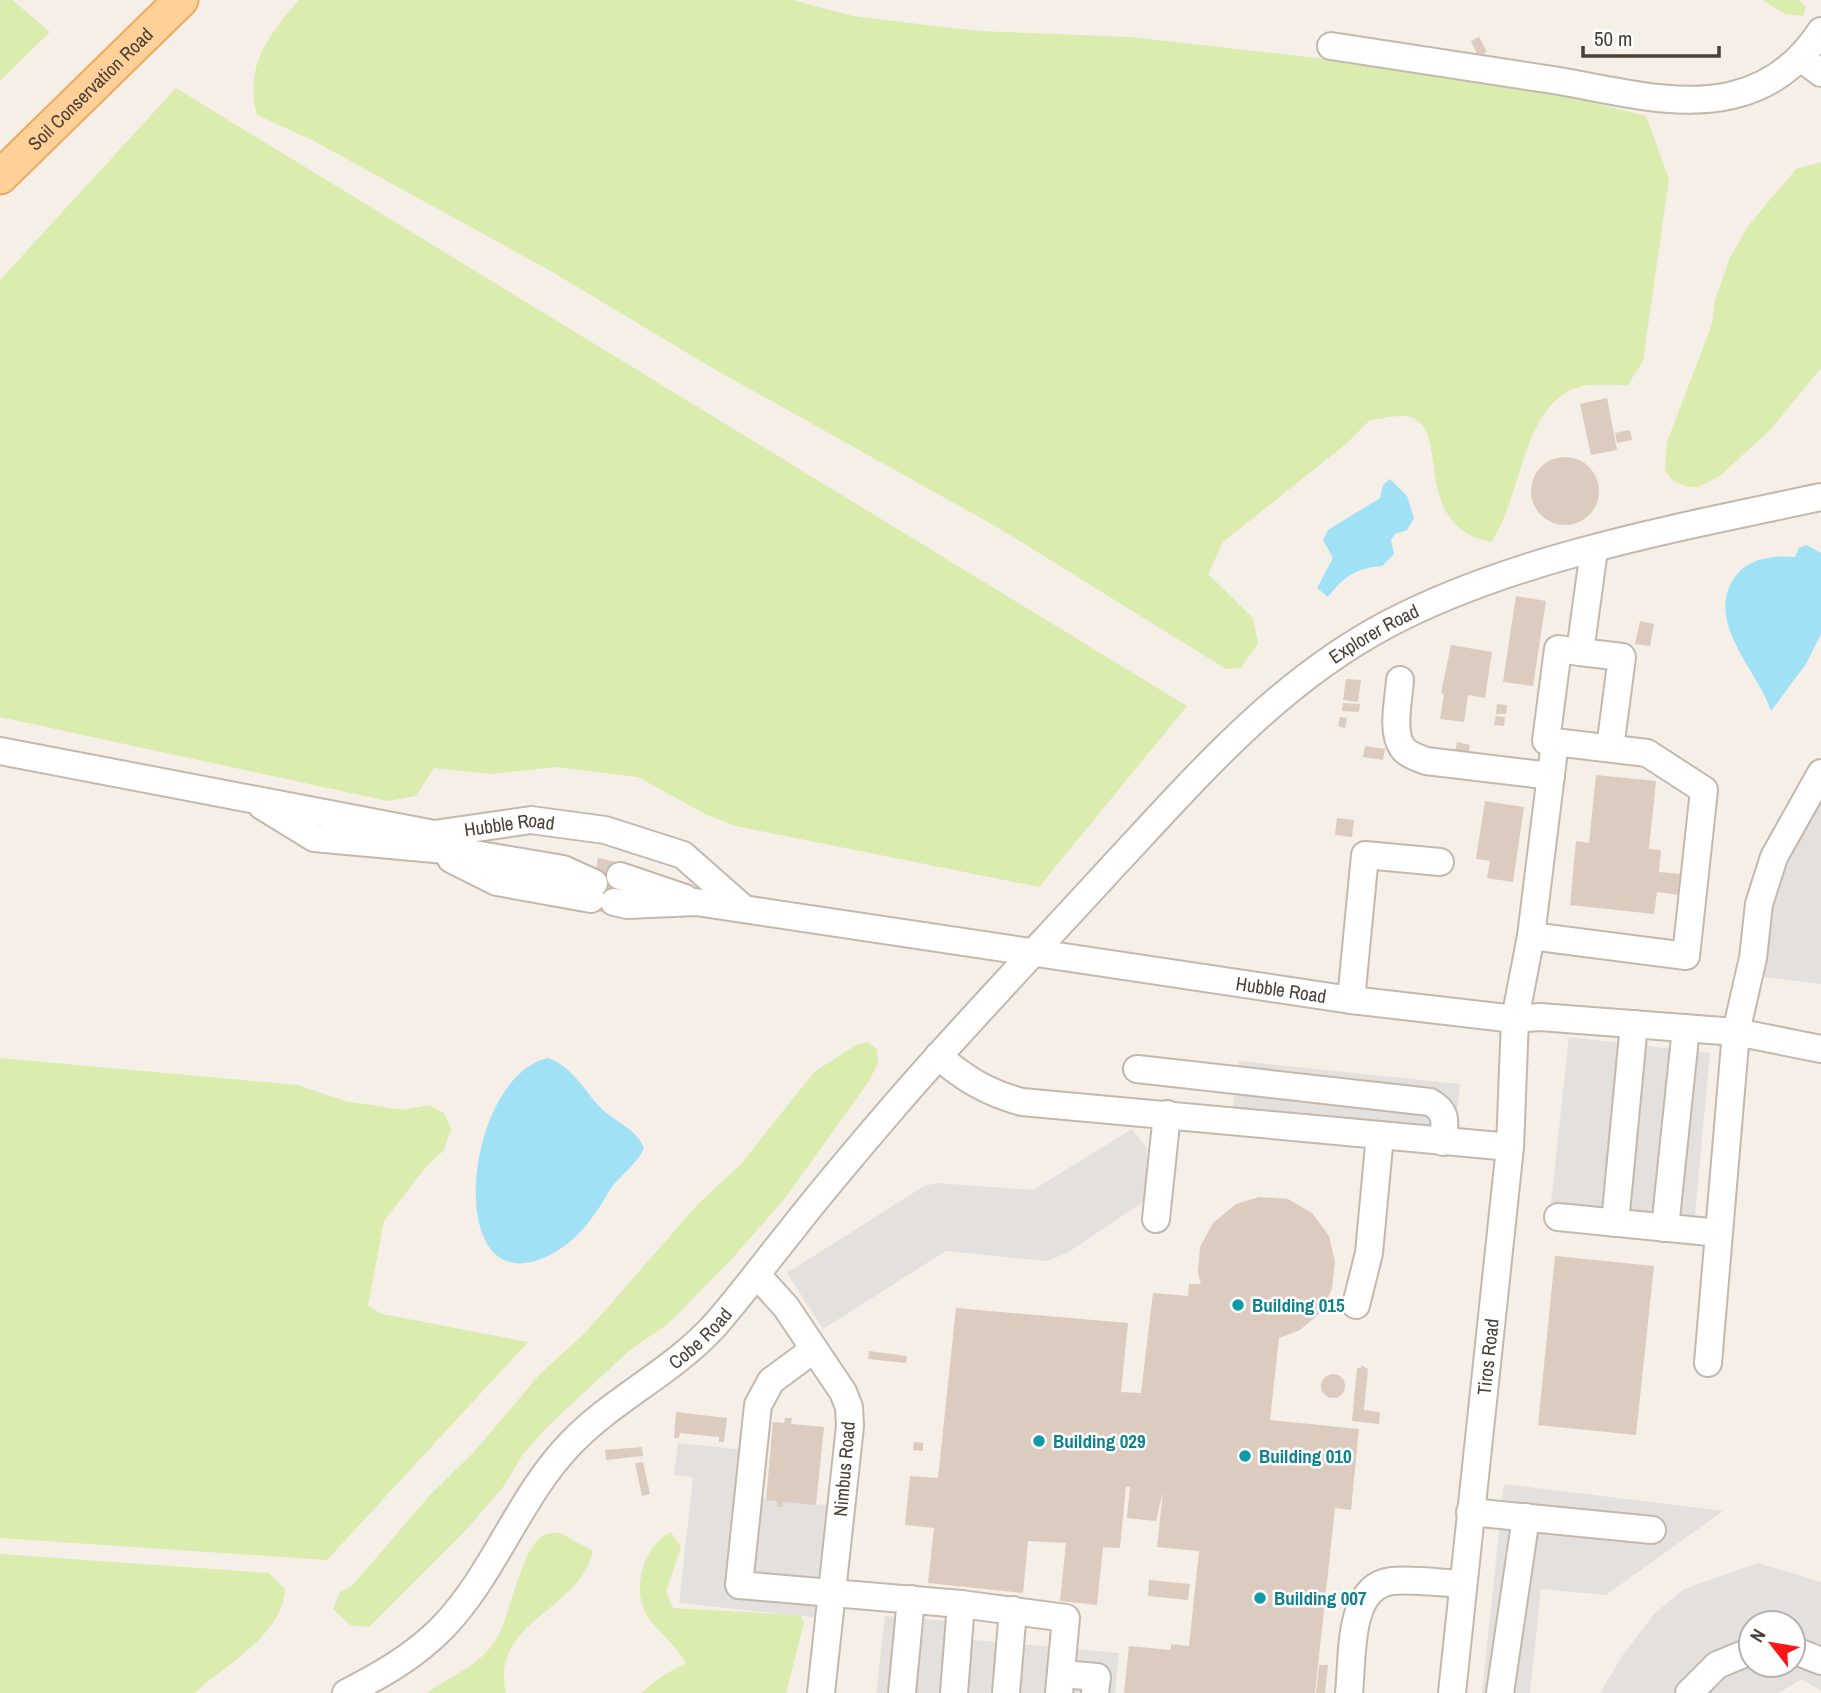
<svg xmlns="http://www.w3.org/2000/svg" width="1821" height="1693" font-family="'Archivo Narrow',sans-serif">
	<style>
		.green { fill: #daecae }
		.parking { fill: #e3e0dd; fill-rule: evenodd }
		.water { fill: #a0e1f6 }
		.building { fill: #dbccbf }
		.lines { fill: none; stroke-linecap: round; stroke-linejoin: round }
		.minor-casing { stroke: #c4b8ad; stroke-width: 30 }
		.major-casing { stroke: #edab5f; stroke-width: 37 }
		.minor { stroke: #fff; stroke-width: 26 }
		.major { stroke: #ffd097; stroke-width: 33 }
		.culture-dot { fill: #0f9aa8; stroke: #fff; stroke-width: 2.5 }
		.labels { text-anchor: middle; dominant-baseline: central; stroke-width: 5; stroke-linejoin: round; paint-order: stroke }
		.street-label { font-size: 19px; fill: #493f36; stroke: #fff }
		.culture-label { font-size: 19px; font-weight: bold; fill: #0d838f; stroke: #fff; text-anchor: start }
	</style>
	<rect width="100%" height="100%" fill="#f5efe8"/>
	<!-- green -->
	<g class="green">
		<path d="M0 0H12L50 32 0 81Z"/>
		<path d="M299 0H792L853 16 977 31 1131 37 1424 70 1510 82 1646 116 1669 179 1643 361 1628 385C1613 386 1593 383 1579 387 1522 403 1521 501 1491 542 1411 526 1450 434 1413 418 1402 413 1382 419 1370 420L1346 444 1223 542 1208 574 1253 618 1258 644 1241 668 1226 669 997 527 714 369 549 270 314 141 257 115C244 66 268 36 299 0Z"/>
		<path d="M1762 0H1799L1806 7 1803 16 1785 14Z"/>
		<path d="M176 88 1187 706 1039 887 736 826 707 815 638 777 555 767 491 774 434 768 416 796 388 801 0 717V280Z"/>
		<path d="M1821 162V368L1771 429 1720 476 1698 487H1687L1672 480 1665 470 1667 442 1712 324 1715 300 1730 257 1749 225 1796 169Z"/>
		<path d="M867 1042 877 1049 878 1063 869 1081 785 1198 731 1260 668 1324 631 1349 547 1427 521 1457 504 1486 464 1532 369 1627 350 1625 333 1609 340 1592 352 1586 429 1496 474 1452 540 1374 587 1331 697 1205 741 1164 814 1072 856 1045Z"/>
		<path d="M0 1058 298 1085 345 1101 403 1110 429 1105 444 1113 451 1129 444 1150 425 1168 384 1221 368 1306 382 1314 528 1342 327 1560 0 1538Z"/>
		<path d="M671 1532 681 1547 666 1592 673 1608 800 1615 804 1623 786 1693H641L662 1676 686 1663C676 1644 652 1627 645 1612 632 1585 645 1544 671 1532Z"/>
		<path d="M560 1533 593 1551C579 1612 489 1621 506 1693H427C451 1675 477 1668 495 1641 511 1617 520 1548 544 1535 548 1533 555 1533 560 1533Z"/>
		<path d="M0 1554 269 1573 285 1589C283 1635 225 1665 194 1693H0Z"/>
	</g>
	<!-- parking -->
	<g class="parking">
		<path d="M1821 793V984L1758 976 1770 887Z"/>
		<path d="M1569 1037 1710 1053 1693 1236 1549 1221Z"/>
		<path d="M1239 1061 1460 1084 1455 1131 1233 1108Z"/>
		<path d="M1132 1129 1147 1148 1146 1200 1067 1253 1047 1261 946 1251 823 1329 787 1273 924 1186 937 1183 1033 1190Z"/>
		<path d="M678 1443 765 1452 760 1498 834 1506 822 1618 679 1603 693 1477 674 1475Z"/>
		<path d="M1504 1484 1723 1511 1606 1595 1541 1589 1530 1693H1482Z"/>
		<path d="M1758 1563 1821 1582V1691L1802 1679 1778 1693H1600L1622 1656 1654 1614 1684 1589ZM1751 1623H1793V1665H1751Z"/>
		<path d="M885 1616 952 1621 951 1638 1119 1653 1115 1693H876Z"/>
	</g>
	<!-- water -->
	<g class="water">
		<path d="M1390 479 1407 496 1414 518 1407 530 1395 534 1391 540 1394 554 1382 566C1357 568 1344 576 1328 597L1317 588 1333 558 1323 540 1328 530 1380 498 1383 485Z"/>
		<path d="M1806 545 1821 553V634L1806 664 1771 711C1758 670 1699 617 1739 572 1752 558 1777 555 1795 557L1799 548Z"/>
		<path d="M548 1058C574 1067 585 1093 604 1111 619 1124 636 1129 644 1148 637 1165 617 1177 608 1193 592 1221 572 1247 541 1259 442 1297 465 1076 548 1058Z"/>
	</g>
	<!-- building -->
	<g class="building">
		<path d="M1479 37 1487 52 1478 56 1471 41Z"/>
		<path d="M1607 398 1617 450 1591 455 1580 404Z"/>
		<path d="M1630 430 1632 440 1617 443 1615 433Z"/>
		<circle cx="1565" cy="491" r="34"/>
		<path d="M1516 596 1546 601 1533 686 1503 682Z"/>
		<path d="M1640 621 1654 624 1650 646 1635 644Z"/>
		<path d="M1451 645 1492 652 1485 698 1468 695 1464 722 1440 719 1444 694 1441 693Z"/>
		<path d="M1346 679 1361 680 1358 702 1343 700Z"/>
		<path d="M1343 703 1360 704 1359 712 1342 711Z"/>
		<path d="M1497 704 1507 705 1506 714H1496Z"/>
		<path d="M1496 716 1505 717 1504 726 1494 725Z"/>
		<path d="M1340 717 1347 718 1345 728 1338 726Z"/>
		<path d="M1457 742 1470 745 1468 755 1455 752Z"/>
		<path d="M1365 746 1385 749 1383 760 1363 757Z"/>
		<path d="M1596 775 1656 781 1649 849 1661 850 1659 872 1681 874 1679 895 1657 892 1654 914 1570 905 1576 841 1589 843Z"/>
		<path d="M1485 801 1524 807 1513 882 1487 878 1490 861 1476 859Z"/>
		<path d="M1337 818 1354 820 1352 837 1335 835Z"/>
		<path d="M598 858 621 863 612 914 589 910Z"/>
		<path d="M1259 1197 1288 1199 1312 1213 1329 1236 1335 1262 1332 1289 1320 1313 1300 1330 1279 1338 1270 1420 1359 1429 1351 1510 1335 1508 1315 1693H1124L1129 1646 1171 1650V1644L1189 1646 1199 1551 1157 1547 1163 1491 1156 1521 1127 1518 1130 1487H1126L1120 1548 1103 1547 1097 1605 1060 1601 1066 1543 1028 1541 1023 1593 928 1583 934 1528 905 1525 910 1476 938 1478 956 1308 1128 1323 1121 1392 1141 1393 1153 1293 1188 1296 1189 1284H1201L1198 1273 1200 1247 1213 1223 1236 1204Z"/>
		<path d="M1555 1256 1654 1266 1636 1435 1538 1425Z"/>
		<path d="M869 1351 907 1356 906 1363 868 1359Z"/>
		<path d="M1361 1365 1368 1369 1364 1410 1380 1412 1379 1424 1352 1421 1357 1368H1361Z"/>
		<circle cx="1333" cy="1386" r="12"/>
		<path d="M676 1412 727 1418 724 1442H719V1437L680 1433 679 1438H674Z"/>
		<path d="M785 1418H792L791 1424 824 1427 816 1505 783 1502 782 1507H777V1501L766 1500 773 1422 784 1423Z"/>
		<path d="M914 1442 923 1443V1451L913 1450Z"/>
		<path d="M642 1447 643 1456 606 1460 605 1450Z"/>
		<path d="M643 1462 650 1494 642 1496 635 1463Z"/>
		<path d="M1149 1580 1190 1584 1188 1600 1148 1596Z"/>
		<path d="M1319 1665H1328L1325 1693H1316Z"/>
	</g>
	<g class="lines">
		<defs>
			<g id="minor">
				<path d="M1331 46C1405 57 1479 68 1553 80 1610 89 1676 109 1733 95 1771 86 1800 63 1821 31"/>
				<path d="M1801 58 1821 73"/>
				<path d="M1594 550 1580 652 1622 657 1610 748"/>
				<path d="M1400 680C1399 698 1391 731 1402 747 1406 754 1418 758 1426 761L1551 776"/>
				<path id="s1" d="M0 751 434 834 531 820 605 830 683 855 743 908"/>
				<path d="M262 806 314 838 456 851 563 869 594 883"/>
				<path d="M451 859 497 882 591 899"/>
				<path d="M620 876 685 898"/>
				<path id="s2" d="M614 902 627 905 696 902 1351 1000 1515 1019 1540 1017 1736 1032 1821 1049"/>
				<path d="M1531 936 1686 956 1704 790 1647 753 1546 741 1558 649 1580 652"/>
				<path d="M1351 1000 1365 855 1440 862"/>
				<path d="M938 1056C965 1079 988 1093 1022 1102L1510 1147"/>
				<path d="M1137 1069 1430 1102C1448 1112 1445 1122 1443 1142"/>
				<path d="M1558 1217 1719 1233"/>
				<path d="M1156 1219 1167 1114"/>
				<path d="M1615 1223 1634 1024"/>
				<path d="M1665 1228 1686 1028"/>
				<path d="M757 1275 786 1307 843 1392 849 1407 850 1426 821 1693"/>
				<path d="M1356 1305 1369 1253 1380 1135"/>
				<path d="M813 1350 771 1381 758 1405 739 1585 961 1604 1066 1618 1059 1693"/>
				<path d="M1708 1363 1736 1032 1753 958 1759 904 1774 857 1821 773"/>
				<path d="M1470 1512 1652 1530"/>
				<path d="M1793 1650 1821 1661"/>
				<path d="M1061 1674 1097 1677 1095 1693"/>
				<path id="s3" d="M346 1693C381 1675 415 1656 443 1627 495 1573 519 1496 572 1442 616 1397 674 1371 716 1324 742 1294 765 1263 790 1232 824 1188 861 1145 897 1103 968 1021 1043 943 1116 863 1199 774 1278 682 1388 624 1515 557 1681 527 1821 497"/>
				<path d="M902 1693 911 1599"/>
				<path d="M954 1693 961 1604"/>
				<path d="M1006 1693 1013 1610"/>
				<path d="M1349 1693C1353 1658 1347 1586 1392 1581 1414 1579 1440 1583 1462 1584"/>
				<path id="s4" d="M1452 1693 1510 1147 1515 1019 1531 936 1555 742"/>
				<path d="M1500 1693 1526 1517"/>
				<path d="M1689 1693 1717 1665 1751 1651"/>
			</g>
			<g id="major">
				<path id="s5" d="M0 177 181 0"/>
			</g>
		</defs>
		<!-- minor casing -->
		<use href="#minor" class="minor-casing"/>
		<!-- major casing -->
		<use href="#major" class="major-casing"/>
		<!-- minor -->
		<use href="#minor" class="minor"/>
		<!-- major -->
		<use href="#major" class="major"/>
	</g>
	<!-- markers -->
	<g class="culture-dot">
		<circle cx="1238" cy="1305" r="7"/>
		<circle cx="1039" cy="1441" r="7"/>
		<circle cx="1245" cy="1456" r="7"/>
		<circle cx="1260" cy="1598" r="7"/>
	</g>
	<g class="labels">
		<!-- street labels -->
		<g class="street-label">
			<text stroke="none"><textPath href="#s5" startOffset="126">Soil Conservation Road</textPath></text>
			<text stroke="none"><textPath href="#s3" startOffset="1488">Explorer Road</textPath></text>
			<text stroke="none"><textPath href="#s1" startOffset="518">Hubble Road</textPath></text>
			<text stroke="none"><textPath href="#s2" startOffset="674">Hubble Road</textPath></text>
			<text stroke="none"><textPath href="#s3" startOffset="509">Cobe Road</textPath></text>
			<text stroke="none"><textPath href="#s4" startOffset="338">Tiros Road</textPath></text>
			<text transform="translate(844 1469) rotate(-85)">Nimbus Road</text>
		</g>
		<!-- culture labels -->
		<g class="culture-label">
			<text x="1252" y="1305">Building 015</text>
			<text x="1053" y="1441">Building 029</text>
			<text x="1259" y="1456">Building 010</text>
			<text x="1274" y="1598">Building 007</text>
		</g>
	</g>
	<!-- north arrow -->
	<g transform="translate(1772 1644) rotate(301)"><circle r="33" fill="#ffffff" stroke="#b6b2af" stroke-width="2"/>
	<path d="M0-5L12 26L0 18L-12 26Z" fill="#ff1518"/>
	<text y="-10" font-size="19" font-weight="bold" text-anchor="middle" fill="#493f36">N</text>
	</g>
	<!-- scale -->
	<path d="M1583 46v10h136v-10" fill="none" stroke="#493f36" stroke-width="3.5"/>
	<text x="1594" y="46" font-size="21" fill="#493f36" stroke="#ffffff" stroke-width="5" paint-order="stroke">50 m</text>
</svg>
